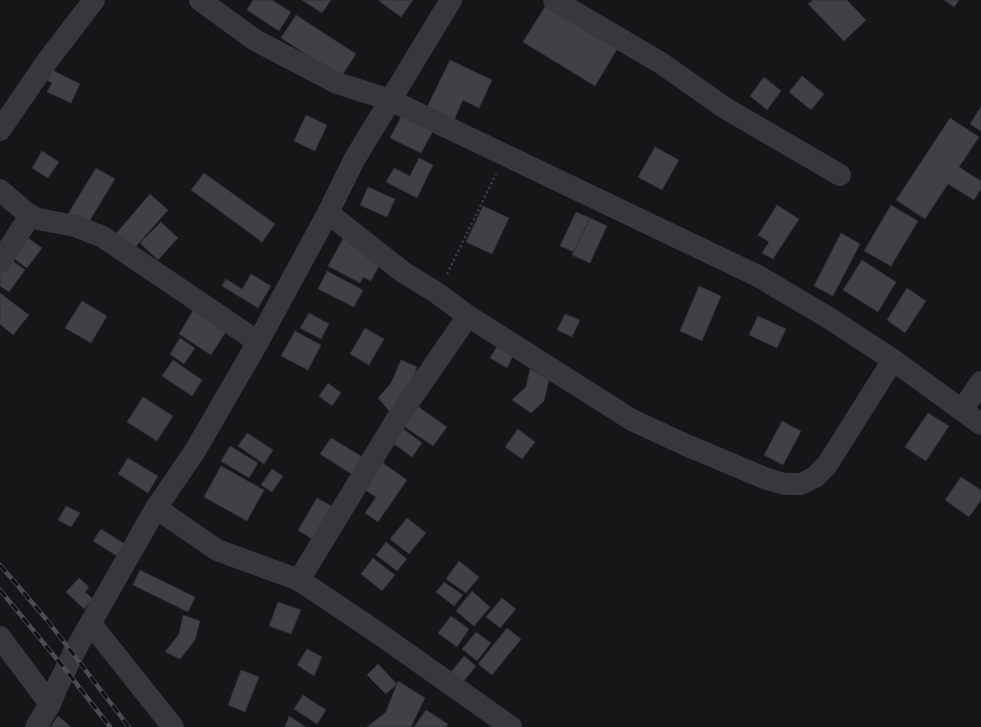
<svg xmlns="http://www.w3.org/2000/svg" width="981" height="727" font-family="Raleway,sans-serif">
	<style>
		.building { fill: #404145; stroke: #303034 }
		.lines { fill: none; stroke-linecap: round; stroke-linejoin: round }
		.path { stroke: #3d3f44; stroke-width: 2.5; stroke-dasharray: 2 3; stroke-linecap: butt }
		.street { stroke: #37383d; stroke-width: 22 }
		.rail-casing { stroke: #4a4c52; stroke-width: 4.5 }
		.rail { stroke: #111113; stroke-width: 3; stroke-dasharray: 9; stroke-linecap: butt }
	</style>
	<rect width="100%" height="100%" fill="#161618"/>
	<!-- building -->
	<g class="building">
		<path d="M253 0H272L291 12 279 31 247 10Z"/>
		<path d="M302 0H331L322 13Z"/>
		<path d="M380 0H413L401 17 379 1Z"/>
		<path d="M813 0H847L866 20 844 41 808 4Z"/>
		<path d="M944 0H959L954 7Z"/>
		<path d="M548 2 619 46 595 86 523 42Z"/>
		<path d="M296 15 356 54 341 77 281 38Z"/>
		<path d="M450 60 492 80 479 108 463 100 454 120 427 107Z"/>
		<path d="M48 68 80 84 71 103 47 92 52 83 43 78Z"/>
		<path d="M802 76 824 94 811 110 789 92Z"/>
		<path d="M764 77 781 91 767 110 750 96Z"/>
		<path d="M981 107V131L970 124Z"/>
		<path d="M306 115 327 125 315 151 294 141Z"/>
		<path d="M402 115 433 131 421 153 390 138Z"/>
		<path d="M950 118 979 137 959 167 981 181V189L974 200 948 184 925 219 896 200Z"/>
		<path d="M655 147 679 160 662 190 638 177Z"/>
		<path d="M42 151 59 162 48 178 32 168Z"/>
		<path d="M419 158 433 165 417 198 386 182 394 168 410 176Z"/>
		<path d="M96 168 115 179 87 225 68 214Z"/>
		<path d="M204 173 275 224 262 242 191 190Z"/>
		<path d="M368 187 395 199 387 217 360 205Z"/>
		<path d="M150 194 168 210 132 251 114 236Z"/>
		<path d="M777 205 799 219 773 259 762 253 769 242 758 235Z"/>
		<path d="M891 205 918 221 891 266 864 251Z"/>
		<path d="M483 206 509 218 492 254 466 242Z"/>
		<path d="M576 212 590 218 574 252 560 246Z"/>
		<path d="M590 218 607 226 590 263 572 255Z"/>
		<path d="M161 222 178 238 158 260 140 243Z"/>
		<path d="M841 233 860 244 833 296 814 286Z"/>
		<path d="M24 235 42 248 27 268 9 255Z"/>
		<path d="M344 237 383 258 371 281 363 277 360 283 328 266Z"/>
		<path d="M7 257 25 270 9 292 0 286V267Z"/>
		<path d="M862 260 896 282 878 312 843 290Z"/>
		<path d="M327 271 363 290 354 307 318 289Z"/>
		<path d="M251 274 271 286 258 308 222 286 226 279 242 289Z"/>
		<path d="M699 286 721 296 702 341 680 331Z"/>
		<path d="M907 288 926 301 905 333 887 320Z"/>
		<path d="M0 293 29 315 13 335 0 324Z"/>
		<path d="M82 301 107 316 91 343 65 328Z"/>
		<path d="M194 309 227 330 211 355 179 334Z"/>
		<path d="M309 313 329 324 321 339 300 328Z"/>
		<path d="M565 314 580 320 572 337 557 330Z"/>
		<path d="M758 316 786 329 777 348 749 335Z"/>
		<path d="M365 328 384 339 369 365 350 354Z"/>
		<path d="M295 331 321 345 308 370 281 356Z"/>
		<path d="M180 338 195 348 184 364 170 354Z"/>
		<path d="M498 345 514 354 507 368 490 358Z"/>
		<path d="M173 360 202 380 192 396 162 376Z"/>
		<path d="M401 360 417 367 409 393 391 413 378 398 391 383Z"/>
		<path d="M530 369 549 380 544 401 531 413 512 400 526 387Z"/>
		<path d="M328 383 341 393 332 406 319 396Z"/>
		<path d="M143 397 173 416 157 441 127 422Z"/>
		<path d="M413 403 447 427 433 446 399 423Z"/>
		<path d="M928 413 949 426 926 461 905 447Z"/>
		<path d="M782 421 801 431 783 465 764 455Z"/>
		<path d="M397 424 422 443 412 457 387 439Z"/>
		<path d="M518 429 535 442 522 459 505 447Z"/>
		<path d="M247 433 273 450 264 464 238 446Z"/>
		<path d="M331 438 366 459 356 477 320 454Z"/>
		<path d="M230 446 258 463 249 478 221 461Z"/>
		<path d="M128 458 158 476 148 493 118 474Z"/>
		<path d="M380 461 407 480 378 522 365 513 376 497 362 488Z"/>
		<path d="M221 466 264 490 247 521 204 497Z"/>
		<path d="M272 469 283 476 272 492 261 485Z"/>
		<path d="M961 477 981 490V500L969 517 945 500Z"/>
		<path d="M317 498 335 508 315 541 298 530Z"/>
		<path d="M66 506 80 513 71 527 58 520Z"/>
		<path d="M407 518 426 533 409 554 390 539Z"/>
		<path d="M101 529 125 544 117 556 93 541Z"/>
		<path d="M386 542 407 559 397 571 376 555Z"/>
		<path d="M373 558 395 575 382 591 361 574Z"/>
		<path d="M459 561 479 577 466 593 446 579Z"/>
		<path d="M140 570 195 597 188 612 133 585Z"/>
		<path d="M79 578 89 587 85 592 93 599 84 609 66 592Z"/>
		<path d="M444 582 463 595 454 606 436 592Z"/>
		<path d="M472 591 490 607 474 626 456 611Z"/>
		<path d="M502 598 516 609 500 628 486 617Z"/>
		<path d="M278 602 301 610 291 634 269 626Z"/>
		<path d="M183 615 200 621 195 640 180 659 165 652 179 634Z"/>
		<path d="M451 616 469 629 457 647 438 633Z"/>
		<path d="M507 628 521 639 492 675 478 664Z"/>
		<path d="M476 632 491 643 477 661 462 649Z"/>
		<path d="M307 649 322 657 314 676 297 665Z"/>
		<path d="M464 656 476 666 463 682 451 672Z"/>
		<path d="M378 664 397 684 386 694 367 675Z"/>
		<path d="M241 670 259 677 245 712 228 705Z"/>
		<path d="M398 681 425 698 411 727H367L386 712Z"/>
		<path d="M303 695 326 710 317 724 294 709Z"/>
		<path d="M426 710 448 724 446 727H414Z"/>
		<path d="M58 716 71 727H50Z"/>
		<path d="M289 716 306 727H285Z"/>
	</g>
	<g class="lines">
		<!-- path -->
		<path class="path" d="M447 274 496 174"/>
		<!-- street -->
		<g class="street">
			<path d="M200 0 255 40 337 83 390 100 758 276 829 318 893 360 981 424"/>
			<path d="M554 0 661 63 725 108 840 175"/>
			<path d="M0 130 48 60 94 0"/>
			<path d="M0 190 28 214 26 222 0 262"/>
			<path d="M328 213 403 272 437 293 468 316 632 420 686 445 767 479 785 484H801L815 477 827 465 893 360"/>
			<path d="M28 214 38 219 75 226 103 237 258 342"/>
			<path d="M962 410 981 382"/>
			<path d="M156 508 217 550 299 580 378 633 511 727"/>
			<path d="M299 580 397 419 468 316"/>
			<path d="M91 624 173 727"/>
			<path d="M0 637 50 704"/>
			<path d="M36 727 50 704 57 687 73 654 156 508 195 451 258 342 328 213 354 160 451 0"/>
		</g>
		<defs>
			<g id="rail">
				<path d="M0 565 47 620 129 727"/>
				<path d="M0 590 65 669 110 727"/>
			</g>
		</defs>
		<!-- rail casing -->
		<use href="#rail" class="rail-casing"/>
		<!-- rail -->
		<use href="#rail" class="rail"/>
	</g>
</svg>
